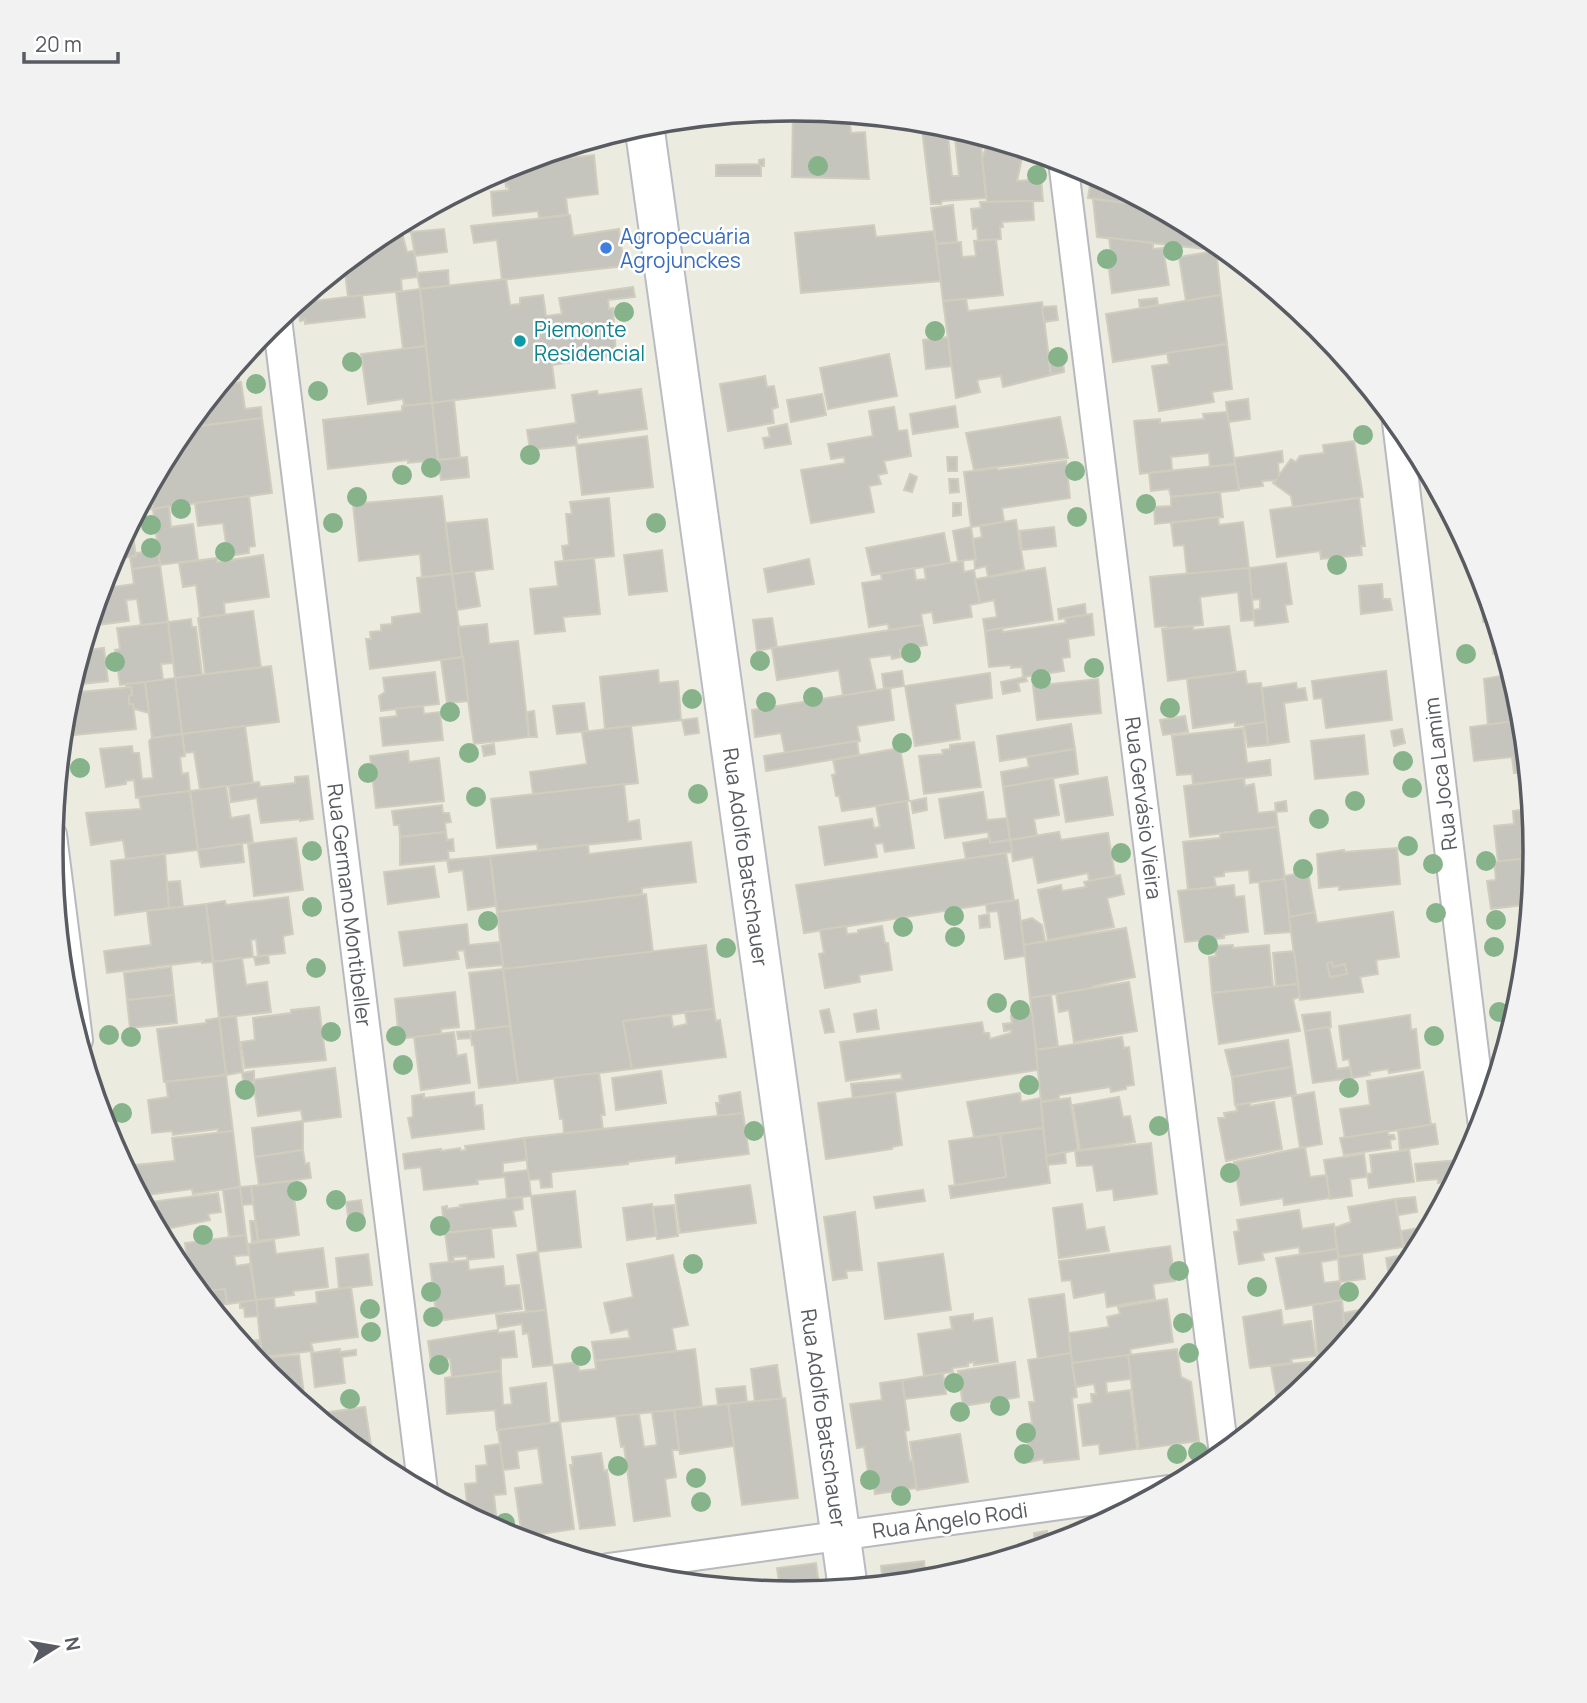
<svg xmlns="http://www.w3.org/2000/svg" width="1587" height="1703" font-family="Manrope,sans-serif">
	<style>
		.building { fill: #c6c5bd; stroke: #d0cdbe; stroke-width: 2 }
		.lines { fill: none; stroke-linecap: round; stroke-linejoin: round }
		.street-casing { stroke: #b7b9bf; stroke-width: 32 }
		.secondary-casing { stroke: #babcc4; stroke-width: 42 }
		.street { stroke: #fff; stroke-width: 28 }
		.secondary { stroke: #fff; stroke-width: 38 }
		.tree { fill: #86b38a }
		.shop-dot { fill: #3f7fe0; stroke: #fff; stroke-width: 2.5 }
		.culture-dot { fill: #0f9aa8; stroke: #fff; stroke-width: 2.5 }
		.labels { text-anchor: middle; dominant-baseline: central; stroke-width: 5; stroke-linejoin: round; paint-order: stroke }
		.shop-label { font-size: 21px; fill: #366cbe; stroke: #fff; text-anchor: start }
		.culture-label { font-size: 21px; fill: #0d838f; stroke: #fff; text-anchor: start }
		.street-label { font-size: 21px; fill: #585b61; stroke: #fff }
		.rim { fill: none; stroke: #585b61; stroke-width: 3.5 }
	</style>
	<rect width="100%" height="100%" fill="#ecebdf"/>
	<!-- building -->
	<g class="building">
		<path d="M793 109 849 114 851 133 865 132 869 179 792 177Z"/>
		<path d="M921 121 947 125 952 176H959L954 128 980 135 986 198 942 201 941 204H931Z"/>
		<path d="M980 135 1024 149 1017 181 1041 179 1043 201 987 202 982 158 986 148 981 147Z"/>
		<path d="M563 149 564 159 513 164Z"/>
		<path d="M594 155 598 194 566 198 568 215 539 218 538 211 493 216 491 192 509 190 508 186 506 187 504 168 513 164Z"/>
		<path d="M764 159V166H761V176H716V165L759 164V160Z"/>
		<path d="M1092 173 1155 207 1088 198Z"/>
		<path d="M480 181 481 191 456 194Z"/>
		<path d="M1093 199 1155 207 1206 234 1215 241 1216 250 1097 237Z"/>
		<path d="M1033 201 1034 220 1002 222 1003 227H1000L1001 239 978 241 977 228 973 229 971 209 981 208 980 202Z"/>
		<path d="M953 205 957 242 936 244 931 208Z"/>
		<path d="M570 215 573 236 619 229 624 266 502 280 497 240 474 243 471 226Z"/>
		<path d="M409 219 411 232 379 236 381 234Z"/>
		<path d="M874 225 876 237 934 231 941 281 801 293 795 233Z"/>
		<path d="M444 229 447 252 415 256 411 232Z"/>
		<path d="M402 233 407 252 414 251 418 277 401 279 402 291 348 297 345 273 331 275 371 242 372 245 384 243 383 235Z"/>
		<path d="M1109 238 1153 243V249L1163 248 1169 285 1112 293 1107 254 1111 253Z"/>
		<path d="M996 239 1003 295 943 301 936 244 961 242 962 257 976 256 974 241Z"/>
		<path d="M1216 251 1221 295 1186 301 1179 257Z"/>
		<path d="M448 270 449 286 420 289 417 273Z"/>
		<path d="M506 279 510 305 520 304V298L543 295 546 316 562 314 559 298 633 287 635 297 608 300 609 309 613 308 616 356 552 365 555 388 432 403 420 289Z"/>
		<path d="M420 289 426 346 403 349 396 292Z"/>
		<path d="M362 295 365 317 305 324V320L300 321 297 303Z"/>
		<path d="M1221 295 1227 344 1113 362 1106 314Z"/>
		<path d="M1157 298 1158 305 1140 308 1139 300Z"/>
		<path d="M966 299 968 311 1042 302 1051 375 1003 387 1001 376 977 380 980 392 956 398 943 301Z"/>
		<path d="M1056 306 1058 320 1044 322 1042 307Z"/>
		<path d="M948 337 951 366 926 369 923 340Z"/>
		<path d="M1227 344 1232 389 1212 392 1214 402 1159 411 1152 366 1169 364 1167 353Z"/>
		<path d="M426 346 432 403 404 406 403 399 368 404 361 354Z"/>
		<path d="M889 354 897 396 828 409 820 368Z"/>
		<path d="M1063 359 1064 372 1051 375 1049 361Z"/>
		<path d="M237 365 239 379 223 382Z"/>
		<path d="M765 376 767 387 774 386 778 407 772 409 774 423 728 431 720 384Z"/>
		<path d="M241 382 245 409 261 407 262 418 185 428 220 385Z"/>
		<path d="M641 389 647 429 579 438V435L576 436 577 445 530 450 527 430 576 423 572 395 597 391 598 395Z"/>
		<path d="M822 394 826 415 791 422 787 400Z"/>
		<path d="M1248 399 1250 419 1228 422 1226 402Z"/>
		<path d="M454 400 460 458 438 460 432 403Z"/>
		<path d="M432 403 438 460 408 463V460L328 469 323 420 402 411V406Z"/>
		<path d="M955 406 958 427 913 434 910 414Z"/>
		<path d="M894 407 898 431 907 430 911 456 884 461 887 473 878 475 881 484 869 486 874 512 811 523 801 470 845 463 844 457 831 459 828 444 873 436 869 411Z"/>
		<path d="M1227 412 1235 464 1210 467 1209 453 1171 457 1172 470 1140 474 1134 421 1160 419V423L1204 419 1203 414Z"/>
		<path d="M1060 417 1068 458 974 470 966 433Z"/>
		<path d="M262 418 272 493 153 509 150 488 176 439 185 428Z"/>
		<path d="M787 424 791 444 765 448 763 438 770 437 768 428Z"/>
		<path d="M647 436 653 487 582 495 576 445Z"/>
		<path d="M1354 441 1363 497 1293 507 1291 496 1273 483 1276 480 1262 481 1263 486 1239 489 1234 458 1282 451 1283 462 1278 463 1279 475 1291 459 1296 462 1300 456 1324 453 1323 445Z"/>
		<path d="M467 457 469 477 441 480 438 460Z"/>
		<path d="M947 457H957V471H948Z"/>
		<path d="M1066 461 1070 498 1002 508 1004 522 971 527 964 472 997 468 998 470Z"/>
		<path d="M1235 464 1239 490 1171 497 1169 489 1151 491 1149 473Z"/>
		<path d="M910 474 917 477 912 492 904 490Z"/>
		<path d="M949 479H958L959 492 950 493Z"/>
		<path d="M150 488 153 509 138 510Z"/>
		<path d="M1220 492 1223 517 1155 524 1154 507 1171 506V497Z"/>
		<path d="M249 496 255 546 249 547V553L228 556 223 523 198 526 195 503Z"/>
		<path d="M442 496 452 574 422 577 420 554 359 561 353 504Z"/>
		<path d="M609 498 614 556 564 561 562 546 569 545 566 514H572L570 502Z"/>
		<path d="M1359 498 1365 546H1361L1362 555 1321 559 1320 551 1277 557 1270 510Z"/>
		<path d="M953 503H961V515L953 516Z"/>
		<path d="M169 506 171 527 193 524 198 560 160 565 153 509Z"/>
		<path d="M1218 517 1219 525 1243 522 1249 568 1187 574 1184 545 1174 546 1171 523Z"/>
		<path d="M487 519 493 569 452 574 446 523Z"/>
		<path d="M1016 520 1024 569 988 577 986 566 975 569 973 539 982 537 980 526Z"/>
		<path d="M131 523 136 556 112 559Z"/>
		<path d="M1457 524 1464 537 1455 538 1453 525Z"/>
		<path d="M971 527 976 559 958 561 953 531Z"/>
		<path d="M1054 527 1056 546 1022 550 1020 531Z"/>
		<path d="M944 533 950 563 872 575 866 548Z"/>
		<path d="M158 550 160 565 132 569 130 557 136 556V553Z"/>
		<path d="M662 550 667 591 629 595 624 555Z"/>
		<path d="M263 555 269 597 224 603 225 615 200 618 196 585 183 587 179 563 217 558V562Z"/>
		<path d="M594 558 600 614 563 617 565 631 535 634 530 589 558 586 555 562Z"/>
		<path d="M809 559 814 584 768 592 764 569Z"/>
		<path d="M963 561 964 572 974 570 980 603 970 605 972 617 934 623 932 612 921 614 923 625 889 630 888 624 869 627 862 583 882 580 881 574 914 568 916 580 926 579 924 567Z"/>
		<path d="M1286 563 1292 604 1285 605 1288 622 1255 626 1253 610 1260 609V599L1252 600 1249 568Z"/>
		<path d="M160 565 168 622 141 625 137 599 126 600 129 621 89 626 101 589 134 584 132 569Z"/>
		<path d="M1045 568 1053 620 985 631 983 619 997 617 994 600 980 603 975 579Z"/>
		<path d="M1249 568 1254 620 1241 621 1238 592 1200 597 1203 625 1167 628V626L1155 627 1150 577Z"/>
		<path d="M474 571 480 606 457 610 452 574Z"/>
		<path d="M452 574 463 657 370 669 366 639H371L370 632 381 631V625L392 624V617L421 613 417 578Z"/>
		<path d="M1382 584 1383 599H1390L1392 610 1361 614 1359 586Z"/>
		<path d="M1481 587H1486L1496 621 1483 622Z"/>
		<path d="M1085 604 1086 615 1059 619 1058 609Z"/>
		<path d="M253 611 261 668 205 674 198 618Z"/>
		<path d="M1092 614 1094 635 1068 639 1070 657 1062 658 1064 671 1023 677 1022 667 1011 668V665L989 667 985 631 1002 628 1003 632 1066 623 1065 618Z"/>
		<path d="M772 618 777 647 757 651 753 620Z"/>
		<path d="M191 619 192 627H196L202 675 175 678 168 622Z"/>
		<path d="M168 622 173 663 161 664 163 680 120 685 115 650 120 649 117 628Z"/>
		<path d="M487 624 489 644 518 641 529 737 474 744 458 627Z"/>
		<path d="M923 625 927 645 900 650 901 657 892 659 891 655 869 658 876 690 843 696 839 670 777 680 772 648Z"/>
		<path d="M1193 626V630L1229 626 1236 672 1168 681 1162 629Z"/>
		<path d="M1500 634 1506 653 1493 654 1491 635Z"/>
		<path d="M104 648 108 681 72 685 82 651Z"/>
		<path d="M463 657 468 701 447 703 441 660Z"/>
		<path d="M271 666 279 722 182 734 175 678Z"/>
		<path d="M658 670 659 683 678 681 681 720 605 729 600 677Z"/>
		<path d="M902 671 904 686 884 689 882 674Z"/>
		<path d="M1245 671 1247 684 1261 683 1266 722 1235 726V722L1193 728 1187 679Z"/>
		<path d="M1386 671 1392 720 1326 728 1322 698 1314 699 1312 681Z"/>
		<path d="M435 672 439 704 381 711 379 696 385 692 383 678Z"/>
		<path d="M990 673 992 698 955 704 960 739 915 746 905 686Z"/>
		<path d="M1512 674 1522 707 1523 720 1488 725 1484 679Z"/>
		<path d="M1025 677 1027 681 1018 683 1020 691 1003 694 1001 682Z"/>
		<path d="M175 678 182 734 152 738 145 682Z"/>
		<path d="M1098 679 1101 713 1037 720 1033 686Z"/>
		<path d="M145 682 149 713 134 709 133 704H129V696L132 695 131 687H126V684Z"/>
		<path d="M1296 683 1297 689 1305 688 1307 700 1284 703 1289 742 1268 745 1262 688Z"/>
		<path d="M131 687 132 695 129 696V704H133L136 729 75 735 70 693Z"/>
		<path d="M890 688 894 720 857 726 860 741 785 753 781 733 755 737 752 710Z"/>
		<path d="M584 703 588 731 557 734 553 706Z"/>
		<path d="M423 706 424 714 440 712 443 740 383 746 380 718 397 716 396 709Z"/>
		<path d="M534 711 537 737H529L527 712Z"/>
		<path d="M1185 716 1188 732 1163 735 1160 720Z"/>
		<path d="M697 718 699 733 685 735 682 720Z"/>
		<path d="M1523 720 1528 773H1514L1512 757 1474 761 1470 727Z"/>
		<path d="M1266 722 1268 745 1248 747 1244 725Z"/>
		<path d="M1071 724 1075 749 1000 761 997 736Z"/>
		<path d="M245 726 253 783 200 790 194 752 185 753 182 734Z"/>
		<path d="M631 726 638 783 533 794 530 772 587 764 582 732Z"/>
		<path d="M1243 728 1247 763 1270 760 1271 775 1193 784 1192 774 1177 775 1172 736Z"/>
		<path d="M1402 729 1405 743 1394 746 1391 731Z"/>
		<path d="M182 734 185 756 180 757 182 774 188 773 190 791 136 798 134 780 126 781V784L106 787 100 749 132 746 133 753H139L142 779 153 778 149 741 152 738Z"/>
		<path d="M1364 735 1368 774 1315 779 1311 741Z"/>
		<path d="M857 741 859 755 766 771 764 756Z"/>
		<path d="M974 742 981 787 924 794 919 756 943 754 942 750 950 749V745Z"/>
		<path d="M494 744 495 754 484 756 482 746Z"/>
		<path d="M900 748 909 801 842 811 839 796H836L832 775 836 774 833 760Z"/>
		<path d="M1075 749 1078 774 1003 787 1001 772 1029 767 1027 757Z"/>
		<path d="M408 751 409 762 439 758 444 801 376 808 370 756Z"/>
		<path d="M308 776 313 819 300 821V819L261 823 257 798 231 802 229 786 259 782 260 787 295 783V777Z"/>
		<path d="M1107 777 1113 815 1066 822 1060 785Z"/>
		<path d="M1053 778 1059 815 1034 819 1037 836 1010 840 1003 787Z"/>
		<path d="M1244 778 1245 786 1254 784 1258 813 1276 811 1278 827 1190 837 1184 786Z"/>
		<path d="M624 784 628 822 639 820 641 839 538 850 537 844 497 848 491 799Z"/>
		<path d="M226 786 231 818 249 815 253 842 198 850 190 791Z"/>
		<path d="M190 791 198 850 126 859 123 840 91 845 86 813 141 809 139 797Z"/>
		<path d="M983 792 987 820 1007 818 1010 840 990 843 988 832 945 838 939 799Z"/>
		<path d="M926 798 927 810 913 813 911 801Z"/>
		<path d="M907 801 914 848 885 852 883 843 875 844 877 857 825 865 819 827 872 819 874 828 880 827 876 806Z"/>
		<path d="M1286 801 1287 811 1276 812 1275 803Z"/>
		<path d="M442 805 443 813H449L451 822 445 823 446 832 400 837 399 825H394L392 811Z"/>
		<path d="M1532 808 1536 857 1498 862 1494 826 1514 824 1513 811Z"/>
		<path d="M1278 827 1285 879 1250 883 1249 870 1224 872V876L1214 877 1216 887 1188 890 1183 842 1220 838V833Z"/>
		<path d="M446 832 447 840 453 839 454 851H448L449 860 400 865V837Z"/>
		<path d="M1059 832 1061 840 1108 833 1115 876 1089 881 1088 873 1038 883 1033 857 1013 861 1010 840Z"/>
		<path d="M296 838 303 890 254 896 248 844Z"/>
		<path d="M990 838V843L1010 840 1012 852 966 859 963 843Z"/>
		<path d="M691 842 696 882 642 888V894L497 912 490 856 588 845 589 854Z"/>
		<path d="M242 844 244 862 201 867 198 850Z"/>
		<path d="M1397 848 1400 884 1339 890V886L1319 888 1317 854 1344 850V852Z"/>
		<path d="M1006 853 1014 900 804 933 796 885Z"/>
		<path d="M165 854 169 908 115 915 111 861Z"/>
		<path d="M490 856 496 906 468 910 463 870 449 872 447 860Z"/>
		<path d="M1536 857 1532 900 1523 901V905L1491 909 1487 881 1496 880 1494 862Z"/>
		<path d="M434 866 439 897 388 904 384 872Z"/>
		<path d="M1308 872 1315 913 1289 917 1284 876Z"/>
		<path d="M1120 875 1124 894 1107 898 1114 927 1048 940 1038 890 1061 885 1062 891 1086 887 1084 882Z"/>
		<path d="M1285 879 1291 932 1265 934 1259 882Z"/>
		<path d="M180 881 183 907 169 908 167 882Z"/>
		<path d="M1234 885 1235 897 1244 896 1248 932 1224 935V938L1185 942 1178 891Z"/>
		<path d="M646 894 653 952 503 969 497 912Z"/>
		<path d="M288 897 293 934 283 936 285 953 258 956 256 939 251 940 253 957 213 962 206 904 225 901 226 905Z"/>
		<path d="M1018 900 1025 956 1005 959 998 911 987 912 986 904Z"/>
		<path d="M206 904 213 962 202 963V961L107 973 104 951 151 945 147 911Z"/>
		<path d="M1315 912 1317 923 1393 912 1399 957 1376 960 1378 974 1360 977 1363 992 1300 1000 1289 917Z"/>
		<path d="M989 914 990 927 980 928 979 916Z"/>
		<path d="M1032 918 1042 925 1045 941 1024 945 1021 921Z"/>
		<path d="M467 924 469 945 500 942 503 965 467 968 464 950 457 951 459 959 404 966 399 932Z"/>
		<path d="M846 926 847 934 858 933V930L882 926 885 943H888L892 970 859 975 860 982 825 988 819 954 824 953 820 930Z"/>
		<path d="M1126 928 1135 977 1093 986V988L1030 998 1024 945Z"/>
		<path d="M706 945 714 1009 623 1021 632 1069 518 1083 503 969Z"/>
		<path d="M1233 945V948L1269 945 1273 987 1212 993 1209 957 1216 956 1214 946Z"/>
		<path d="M1294 951 1298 984 1276 986 1273 953Z"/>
		<path d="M268 955 269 963 256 965 254 957Z"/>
		<path d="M242 958 246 985 267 982 271 1012 219 1018 213 962Z"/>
		<path d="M1332 962 1333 967 1345 964 1347 974 1330 977 1327 963Z"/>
		<path d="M171 967 174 995 127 1000 124 973Z"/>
		<path d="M503 969 510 1026 476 1030 469 973Z"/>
		<path d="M1129 982 1137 1031 1074 1042 1069 1010 1059 1012 1056 994Z"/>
		<path d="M1298 984 1300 997 1293 999 1300 1031 1219 1044 1212 993Z"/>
		<path d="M455 992 459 1027 441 1029V1034L399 1039 395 999Z"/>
		<path d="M174 995 177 1023 130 1028 127 1000Z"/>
		<path d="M1051 995 1058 1047 1036 1050 1030 998Z"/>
		<path d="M319 1007 326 1060 245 1068 241 1042 255 1040 253 1018 291 1013V1010Z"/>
		<path d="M714 1009 716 1021 720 1020 726 1057 632 1069 623 1021 671 1015 673 1027 687 1024 685 1012Z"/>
		<path d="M829 1009 834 1032 825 1033 820 1011Z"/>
		<path d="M876 1010 879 1029 857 1032 854 1014Z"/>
		<path d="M1032 1012 1038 1070 853 1098 851 1084 902 1079 901 1073 846 1081 840 1042 982 1022 984 1033H989L990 1039 1011 1033V1030L1004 1031 1003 1024 1012 1023 1011 1016Z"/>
		<path d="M1330 1012 1331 1027 1305 1031 1302 1015Z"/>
		<path d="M1410 1015 1411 1030 1416 1029 1420 1068 1389 1073 1388 1069 1369 1072 1370 1075 1352 1078 1349 1059 1343 1060 1339 1026Z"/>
		<path d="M236 1016 243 1072 226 1075 219 1018Z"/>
		<path d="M219 1018 226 1075 164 1082 157 1029 206 1023V1020Z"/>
		<path d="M510 1026 518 1083 479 1088 474 1045H472L470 1031Z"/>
		<path d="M1329 1027 1337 1069 1350 1067 1352 1078 1313 1083 1305 1031Z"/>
		<path d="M470 1031 471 1038 458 1039 457 1032Z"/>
		<path d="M454 1032 457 1056 466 1054 470 1083 421 1090 414 1037Z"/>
		<path d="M1122 1037 1124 1048 1129 1047 1134 1085 1126 1086V1089L1111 1092 1110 1087 1059 1095V1099L1041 1102 1036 1050Z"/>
		<path d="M1288 1040 1292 1067 1232 1077 1225 1050Z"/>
		<path d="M1292 1067 1296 1095 1235 1105 1232 1077Z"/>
		<path d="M335 1068 341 1117 303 1122 301 1110 258 1116 253 1080Z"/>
		<path d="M254 1071V1082L244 1083 242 1073Z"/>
		<path d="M661 1071 666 1103 616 1110 612 1078Z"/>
		<path d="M1423 1072 1431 1125 1345 1138 1340 1109 1370 1105 1367 1081Z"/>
		<path d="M599 1073 605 1115H601L603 1129 564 1133 563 1119H560L554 1078Z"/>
		<path d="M226 1075 233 1131 218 1133V1129L173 1135 172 1131 152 1133 148 1100 168 1097 166 1082Z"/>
		<path d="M474 1092 475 1106 482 1105 484 1129 412 1138 408 1118 413 1117 412 1096 424 1094V1098Z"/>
		<path d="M740 1092 743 1113 718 1116 716 1103H720L719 1096Z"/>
		<path d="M895 1092 902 1145 892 1147V1149L826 1159 818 1103Z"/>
		<path d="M1314 1092 1322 1144 1300 1148 1292 1096Z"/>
		<path d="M1020 1093 1021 1102 1041 1098 1043 1128 974 1137 967 1102Z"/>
		<path d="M1119 1097 1123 1117 1130 1116 1135 1142 1080 1150 1073 1105Z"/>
		<path d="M1070 1098 1078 1150 1046 1156 1041 1102Z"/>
		<path d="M1274 1102 1282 1149 1226 1161 1218 1118H1225L1224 1113 1237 1111 1236 1105 1250 1103V1106Z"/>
		<path d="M743 1113 749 1154 676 1163V1156L628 1162V1164L551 1172 552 1187 541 1188 540 1179 529 1180 524 1138Z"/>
		<path d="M303 1121V1150L255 1157 252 1128Z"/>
		<path d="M1435 1124 1438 1144 1400 1150 1398 1130Z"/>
		<path d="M1043 1128 1050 1183 951 1198 949 1186 1006 1177 1000 1134Z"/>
		<path d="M233 1131 240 1187 193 1194 192 1189 139 1196 127 1173 126 1166 175 1161 172 1138Z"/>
		<path d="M1388 1131V1135H1394L1395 1139 1390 1140 1391 1148 1344 1155 1340 1138Z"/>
		<path d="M1000 1134 1006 1177 955 1185 949 1141Z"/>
		<path d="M524 1138 527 1160 503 1163V1173L528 1170 531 1196 507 1199 505 1177 477 1180 478 1184 424 1190 421 1167 405 1169 403 1154 441 1149V1151L460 1148 461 1151 466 1150 465 1146Z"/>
		<path d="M1151 1143 1157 1194 1114 1200 1113 1189 1097 1191 1093 1165 1077 1166 1075 1151Z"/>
		<path d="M1305 1147 1310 1177 1326 1175 1330 1198 1284 1205 1283 1198 1241 1205 1234 1162Z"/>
		<path d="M303 1150 305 1164 309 1163 311 1178 259 1185 255 1157Z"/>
		<path d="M1409 1150 1414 1182 1369 1188 1367 1174 1372 1173 1370 1155Z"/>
		<path d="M1065 1152 1066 1163 1047 1165 1046 1156Z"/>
		<path d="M1364 1154 1367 1177 1350 1179 1352 1196 1330 1199 1324 1160Z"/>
		<path d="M1458 1160 1459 1174 1456 1180 1438 1183V1179L1417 1181 1415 1164Z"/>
		<path d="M292 1181 299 1235 258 1241 251 1186Z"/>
		<path d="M750 1185 756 1223 680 1233 675 1195Z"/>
		<path d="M251 1186 253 1204 242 1205 240 1187Z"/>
		<path d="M240 1187 246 1235 229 1237 223 1190Z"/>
		<path d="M923 1190 925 1201 876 1208 874 1197Z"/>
		<path d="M575 1191 581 1247 538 1252 531 1196Z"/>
		<path d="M218 1193 221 1212 208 1214 210 1220 161 1230 162 1237 143 1203Z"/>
		<path d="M522 1197 523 1209 513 1211 516 1226 445 1233 442 1207 447 1206V1209L461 1207 460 1205Z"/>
		<path d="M1415 1197 1417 1212 1398 1215 1395 1199Z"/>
		<path d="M1395 1199 1403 1247 1338 1257 1334 1228 1351 1222 1348 1207Z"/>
		<path d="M361 1200 364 1220 349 1222 346 1202Z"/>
		<path d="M652 1204 656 1236 627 1240 623 1208Z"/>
		<path d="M1082 1204 1086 1230 1104 1227 1109 1251 1059 1258 1053 1208Z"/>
		<path d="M674 1205 678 1236 657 1239 653 1207Z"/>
		<path d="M1299 1210 1302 1229 1334 1224 1337 1249 1300 1254 1299 1247 1262 1253 1264 1260 1239 1264 1234 1232 1239 1231 1237 1220Z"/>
		<path d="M855 1212 862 1270 846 1271 847 1278 833 1280 824 1217Z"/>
		<path d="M250 1221H255L258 1241 252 1242Z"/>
		<path d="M491 1228 494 1257 467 1260V1256L453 1257 454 1261 449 1262 445 1233Z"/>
		<path d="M1420 1228 1422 1243 1403 1245 1401 1231Z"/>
		<path d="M246 1235 249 1255 234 1256 236 1266 250 1264 256 1300 227 1304 225 1289 199 1292 190 1281 185 1243Z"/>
		<path d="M274 1240 276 1254 323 1248 328 1287 293 1291 294 1295 256 1300 248 1244Z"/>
		<path d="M1170 1246 1175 1281 1153 1284 1155 1299 1107 1307 1105 1292 1074 1298 1071 1280 1062 1281 1059 1261Z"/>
		<path d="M1337 1249 1339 1259 1321 1262 1324 1283 1340 1281 1342 1300 1286 1309 1276 1258Z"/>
		<path d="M1418 1250 1411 1264 1391 1289 1386 1258 1411 1254 1410 1252Z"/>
		<path d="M538 1252 546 1310 526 1312 517 1255Z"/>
		<path d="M368 1254 372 1285 339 1289 336 1258Z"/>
		<path d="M943 1254 951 1310 885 1319 878 1263Z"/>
		<path d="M1362 1254 1365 1279 1340 1282 1338 1257Z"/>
		<path d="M673 1255 688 1325 672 1328 676 1351 595 1361 592 1342 630 1338 628 1329 611 1333 604 1303 633 1297 627 1264Z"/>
		<path d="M468 1260 469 1270 503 1266 505 1286 519 1285 522 1309 437 1321 430 1264Z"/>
		<path d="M351 1287 358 1337 311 1343 313 1351 262 1357 256 1300 274 1298 275 1308 317 1303 316 1292Z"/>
		<path d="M225 1289 227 1304 210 1306 199 1292Z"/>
		<path d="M1064 1294 1071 1353 1038 1359 1029 1299Z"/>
		<path d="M1167 1299 1173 1342 1130 1349 1131 1355 1072 1363 1069 1333 1109 1327 1107 1317 1120 1314 1118 1307Z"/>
		<path d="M256 1300 258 1316 245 1317 244 1308H240V1302Z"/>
		<path d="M1342 1300 1346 1344 1335 1356 1318 1359 1313 1305Z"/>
		<path d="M1365 1309 1366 1319 1346 1344 1343 1313Z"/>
		<path d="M546 1310 553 1365 533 1367 528 1333 523 1334 522 1324 498 1328 496 1315Z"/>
		<path d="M1281 1310 1283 1325 1311 1321 1316 1356 1291 1359 1292 1363 1250 1368 1243 1317Z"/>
		<path d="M973 1314V1321L992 1318 998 1362 974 1365V1362L968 1363V1366L952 1368 953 1372 924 1376 918 1334 952 1329 950 1317Z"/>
		<path d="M498 1330V1333L514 1331 517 1357 501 1358V1371L452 1377 450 1359 431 1362 428 1341Z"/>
		<path d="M260 1340 262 1357 253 1358 240 1342Z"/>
		<path d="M340 1349V1352L356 1350V1355L342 1357 345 1383 315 1387 311 1353Z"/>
		<path d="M695 1349 702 1407 560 1422 553 1365 578 1362 579 1371 596 1369 595 1361Z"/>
		<path d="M1177 1349 1181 1377 1191 1382 1199 1441 1139 1449 1128 1355Z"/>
		<path d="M1071 1353 1077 1397 1072 1398 1079 1459 1044 1463 1043 1459 1030 1462 1025 1424 1032 1423 1029 1402H1035L1028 1360Z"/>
		<path d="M299 1355 305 1403 301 1404 268 1376 265 1358Z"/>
		<path d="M1128 1355 1131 1379 1106 1382 1107 1393 1130 1390 1137 1449 1100 1454 1099 1444 1083 1446 1078 1405 1092 1403 1091 1394H1096L1094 1384 1076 1387 1072 1363Z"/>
		<path d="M1335 1356 1318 1377 1286 1404 1278 1405 1271 1366 1319 1361 1318 1359Z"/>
		<path d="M1015 1362 1019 1397 963 1406 958 1371Z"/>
		<path d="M777 1365 782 1399 755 1402 751 1369Z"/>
		<path d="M501 1371 503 1405 512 1404 510 1388 546 1383 550 1423 497 1430 495 1410 447 1414 445 1378Z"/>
		<path d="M943 1373 946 1394 905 1399 902 1380Z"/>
		<path d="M902 1380 909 1430 905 1431 910 1461 913 1460 917 1488 875 1494 872 1471 868 1472 864 1447 857 1448 850 1404 882 1400 880 1383Z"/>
		<path d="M745 1386 747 1402 718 1405 716 1389Z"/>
		<path d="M785 1398 798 1498 742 1505 728 1404Z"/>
		<path d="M728 1404 734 1446 680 1454 674 1410Z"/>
		<path d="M365 1407 373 1458H368L308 1409 314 1408 315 1414Z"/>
		<path d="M674 1410 679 1450H672L676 1477 665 1479 670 1516 634 1521 624 1446 621 1447 616 1416 639 1414 644 1447 657 1445 652 1412Z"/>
		<path d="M560 1422 574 1529 522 1537 515 1488 543 1484 538 1448 517 1451 519 1468 503 1470 498 1430Z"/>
		<path d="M960 1434 968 1482 917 1490 910 1442Z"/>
		<path d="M500 1444 506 1494 494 1495 496 1515 474 1519 448 1505 467 1503 465 1484 477 1483 476 1466 487 1465 485 1446Z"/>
		<path d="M601 1453 604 1471 607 1470 615 1525 580 1529 570 1465H573L572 1457Z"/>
		<path d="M381 1457V1463L382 1470 368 1458Z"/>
		<path d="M391 1461 394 1476 382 1470 381 1463Z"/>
		<path d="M1047 1531V1537H1043L1044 1548 1036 1549 1034 1533Z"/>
		<path d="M1036 1547V1550L990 1564 988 1554Z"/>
		<path d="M924 1561 926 1581 883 1585 881 1566Z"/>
		<path d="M816 1563 820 1592 793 1594 757 1591 756 1585 779 1582 777 1568Z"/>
	</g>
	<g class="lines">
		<defs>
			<g id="street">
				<path d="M1063 161 1224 1454"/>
				<path d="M277 319 423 1491"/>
				<path d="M1397 422 1483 1126"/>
				<path d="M52 835 78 1040"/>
				<path d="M608 1568 1168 1490"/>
			</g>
			<path id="secondary" d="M644 124 848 1589"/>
		</defs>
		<!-- street casing -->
		<use href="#street" class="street-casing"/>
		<!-- secondary casing -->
		<use href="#secondary" class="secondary-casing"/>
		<!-- street -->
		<use href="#street" class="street"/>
		<!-- secondary -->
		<use href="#secondary" class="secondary"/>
	</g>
	<!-- trees -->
	<g class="tree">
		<circle cx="818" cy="166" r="10"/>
		<circle cx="1037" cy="175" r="10"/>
		<circle cx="1173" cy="251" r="10"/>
		<circle cx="1107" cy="259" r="10"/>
		<circle cx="624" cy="312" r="10"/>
		<circle cx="935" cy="331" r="10"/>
		<circle cx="1058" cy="357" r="10"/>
		<circle cx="352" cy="362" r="10"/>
		<circle cx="256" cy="384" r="10"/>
		<circle cx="318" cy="391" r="10"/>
		<circle cx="1363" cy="435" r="10"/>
		<circle cx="530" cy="455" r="10"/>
		<circle cx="431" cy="468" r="10"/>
		<circle cx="1075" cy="471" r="10"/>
		<circle cx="402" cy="475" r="10"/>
		<circle cx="357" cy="497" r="10"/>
		<circle cx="1146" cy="504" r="10"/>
		<circle cx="181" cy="509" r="10"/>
		<circle cx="1077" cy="517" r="10"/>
		<circle cx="333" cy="523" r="10"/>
		<circle cx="656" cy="523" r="10"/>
		<circle cx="151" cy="525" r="10"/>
		<circle cx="151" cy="548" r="10"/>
		<circle cx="225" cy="552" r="10"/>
		<circle cx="1337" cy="565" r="10"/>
		<circle cx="911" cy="653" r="10"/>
		<circle cx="1466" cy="654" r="10"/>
		<circle cx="760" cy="661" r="10"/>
		<circle cx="115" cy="662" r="10"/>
		<circle cx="1094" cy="668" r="10"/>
		<circle cx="1041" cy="679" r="10"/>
		<circle cx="813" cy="697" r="10"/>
		<circle cx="692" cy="699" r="10"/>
		<circle cx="766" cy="702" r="10"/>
		<circle cx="1170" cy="708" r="10"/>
		<circle cx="450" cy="712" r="10"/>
		<circle cx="902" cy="743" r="10"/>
		<circle cx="469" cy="753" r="10"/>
		<circle cx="1403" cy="761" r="10"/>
		<circle cx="80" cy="768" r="10"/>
		<circle cx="368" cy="773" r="10"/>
		<circle cx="1412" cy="788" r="10"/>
		<circle cx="698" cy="794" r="10"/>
		<circle cx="476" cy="797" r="10"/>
		<circle cx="1355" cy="801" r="10"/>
		<circle cx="1319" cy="819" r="10"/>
		<circle cx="1408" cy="846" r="10"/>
		<circle cx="312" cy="851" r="10"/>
		<circle cx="1121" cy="853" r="10"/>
		<circle cx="1486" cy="861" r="10"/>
		<circle cx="1433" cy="864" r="10"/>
		<circle cx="1303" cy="869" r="10"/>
		<circle cx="312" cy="907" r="10"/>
		<circle cx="1436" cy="913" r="10"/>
		<circle cx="954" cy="916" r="10"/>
		<circle cx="1496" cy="920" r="10"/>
		<circle cx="488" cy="921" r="10"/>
		<circle cx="903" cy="927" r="10"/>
		<circle cx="955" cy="937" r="10"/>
		<circle cx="1208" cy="945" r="10"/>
		<circle cx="1494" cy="947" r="10"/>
		<circle cx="726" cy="948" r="10"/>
		<circle cx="316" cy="968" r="10"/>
		<circle cx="997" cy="1003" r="10"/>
		<circle cx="1020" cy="1010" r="10"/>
		<circle cx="1499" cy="1012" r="10"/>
		<circle cx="331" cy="1032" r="10"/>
		<circle cx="109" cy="1035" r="10"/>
		<circle cx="396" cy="1036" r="10"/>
		<circle cx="1434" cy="1036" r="10"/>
		<circle cx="131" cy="1037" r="10"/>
		<circle cx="403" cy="1065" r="10"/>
		<circle cx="1029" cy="1085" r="10"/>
		<circle cx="1349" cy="1088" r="10"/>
		<circle cx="245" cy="1090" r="10"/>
		<circle cx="122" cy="1113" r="10"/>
		<circle cx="1159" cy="1126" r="10"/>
		<circle cx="754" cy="1131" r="10"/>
		<circle cx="1230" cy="1173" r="10"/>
		<circle cx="297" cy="1191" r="10"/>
		<circle cx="336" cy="1200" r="10"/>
		<circle cx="356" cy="1222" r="10"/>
		<circle cx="440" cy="1226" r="10"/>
		<circle cx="203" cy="1235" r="10"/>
		<circle cx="693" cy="1264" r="10"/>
		<circle cx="1179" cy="1271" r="10"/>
		<circle cx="1257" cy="1287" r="10"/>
		<circle cx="431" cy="1292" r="10"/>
		<circle cx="1349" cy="1292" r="10"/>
		<circle cx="370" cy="1309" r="10"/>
		<circle cx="433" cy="1317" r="10"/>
		<circle cx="1183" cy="1323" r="10"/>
		<circle cx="371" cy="1332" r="10"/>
		<circle cx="1189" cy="1353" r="10"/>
		<circle cx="581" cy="1356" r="10"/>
		<circle cx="439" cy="1365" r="10"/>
		<circle cx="954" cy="1383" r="10"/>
		<circle cx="350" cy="1399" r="10"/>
		<circle cx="1000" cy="1406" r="10"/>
		<circle cx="960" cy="1412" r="10"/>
		<circle cx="1026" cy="1433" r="10"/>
		<circle cx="1198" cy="1452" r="10"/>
		<circle cx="1024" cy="1454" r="10"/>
		<circle cx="1177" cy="1454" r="10"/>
		<circle cx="618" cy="1466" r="10"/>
		<circle cx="696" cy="1478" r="10"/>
		<circle cx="870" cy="1480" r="10"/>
		<circle cx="901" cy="1496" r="10"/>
		<circle cx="701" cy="1502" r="10"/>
		<circle cx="505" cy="1523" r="10"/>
	</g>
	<!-- markers -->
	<circle class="shop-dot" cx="606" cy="248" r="7"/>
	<circle class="culture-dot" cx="520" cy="341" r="7"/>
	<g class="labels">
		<!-- shop labels -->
		<g class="shop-label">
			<text x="620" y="236">Agropecuária<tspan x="620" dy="24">Agrojunckes</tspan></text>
		</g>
		<!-- culture labels -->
		<g class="culture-label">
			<text x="534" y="329">Piemonte<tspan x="534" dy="24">Residencial</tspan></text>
		</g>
		<!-- street labels -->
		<g class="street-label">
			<text transform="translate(1440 774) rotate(-97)">Rua Joca Lamim</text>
			<text transform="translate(1144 808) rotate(83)">Rua Gervásio Vieira</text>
			<text transform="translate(746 857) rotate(82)">Rua Adolfo Batschauer</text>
			<text transform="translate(350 905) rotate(83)">Rua Germano Montibeller</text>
			<text transform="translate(824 1418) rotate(82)">Rua Adolfo Batschauer</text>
			<text transform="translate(950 1520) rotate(-8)">Rua Ângelo Rodi</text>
		</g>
	</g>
	<!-- crop -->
	<path d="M0 0H1587V1703H0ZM63 851a730 730 0 1 1 1460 0a730 730 0 1 1-1460 0Z" fill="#f2f2f2" fill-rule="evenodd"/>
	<path class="rim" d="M63 851a730 730 0 1 1 1460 0a730 730 0 1 1-1460 0Z"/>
	<!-- north arrow -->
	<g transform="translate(56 1647) rotate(79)" stroke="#ffffff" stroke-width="5" paint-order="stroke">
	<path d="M0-5L12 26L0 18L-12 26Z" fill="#585b61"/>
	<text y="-10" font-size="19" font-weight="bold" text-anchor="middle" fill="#585b61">N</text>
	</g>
	<!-- scale -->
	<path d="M24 52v10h94v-10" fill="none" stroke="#585b61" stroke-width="3.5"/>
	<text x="35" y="52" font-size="21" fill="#585b61" stroke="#ffffff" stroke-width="5" paint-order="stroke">20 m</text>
</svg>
